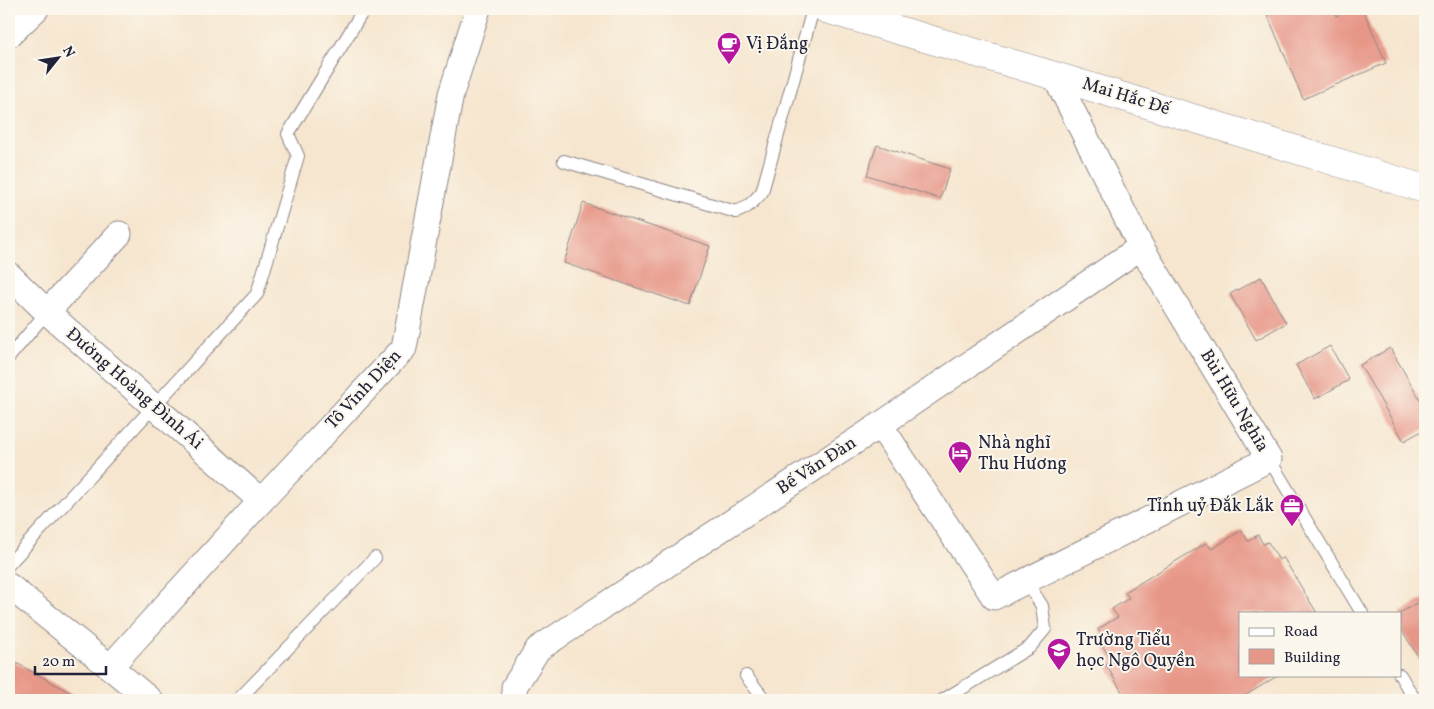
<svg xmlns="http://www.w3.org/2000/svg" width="1434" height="709" font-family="Vollkorn,serif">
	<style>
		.building { fill: #e79788 }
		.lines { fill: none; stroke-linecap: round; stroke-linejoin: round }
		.service-casing { stroke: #8c8485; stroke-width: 14 }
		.minor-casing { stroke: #8c8485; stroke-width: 27 }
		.tertiary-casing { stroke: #8c8485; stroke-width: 29 }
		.service { stroke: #fff; stroke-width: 12 }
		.minor { stroke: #fff; stroke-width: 25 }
		.tertiary { stroke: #fff; stroke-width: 28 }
		.labels { text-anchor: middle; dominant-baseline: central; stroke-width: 4; stroke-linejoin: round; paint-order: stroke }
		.poi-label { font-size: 18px; fill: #22223b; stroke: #fbf7ec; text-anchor: start }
		.street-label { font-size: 18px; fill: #22223b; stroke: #fbf7ec }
	</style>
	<rect width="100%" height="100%" fill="#fbf7ec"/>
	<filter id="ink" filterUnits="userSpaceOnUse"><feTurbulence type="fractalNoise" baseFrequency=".02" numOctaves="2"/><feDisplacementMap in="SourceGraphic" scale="10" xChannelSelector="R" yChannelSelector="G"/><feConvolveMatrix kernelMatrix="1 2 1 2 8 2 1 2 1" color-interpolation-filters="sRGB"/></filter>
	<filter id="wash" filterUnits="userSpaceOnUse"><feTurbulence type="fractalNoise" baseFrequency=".0096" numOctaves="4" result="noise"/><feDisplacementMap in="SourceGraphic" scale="20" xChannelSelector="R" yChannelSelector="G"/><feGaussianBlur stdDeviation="1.12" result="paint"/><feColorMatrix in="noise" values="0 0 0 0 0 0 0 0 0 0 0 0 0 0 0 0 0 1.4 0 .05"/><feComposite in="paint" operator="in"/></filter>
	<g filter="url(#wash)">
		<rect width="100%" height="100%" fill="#f6e6cf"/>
		<g id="blocks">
			<!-- building -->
			<g class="building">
				<path d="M1265 9H1333L1336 16 1354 9H1363L1386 63 1303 99Z"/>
				<path d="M877 145 950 169 940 199 867 175Z"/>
				<path d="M583 203 710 246 690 306 564 263Z"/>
				<path d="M1261 277 1286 323 1256 340 1230 294Z"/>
				<path d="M1330 346 1349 380 1315 399 1296 365Z"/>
				<path d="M1390 348 1425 408V429L1404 441 1360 365Z"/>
				<path d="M1242 530 1248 541 1258 535 1263 544 1268 542 1279 560 1283 557 1317 613H1240V675H1279L1238 700H1127L1106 665 1112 662 1102 645 1106 642 1098 629 1118 617 1112 609 1129 598 1125 592 1206 543 1212 549Z"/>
				<path d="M1425 598V668L1400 627V613Z"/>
				<path d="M9 659 84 700H9Z"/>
			</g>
		</g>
	</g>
	<g filter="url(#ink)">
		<use href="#blocks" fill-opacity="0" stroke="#8c8485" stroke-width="1"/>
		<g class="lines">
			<defs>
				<g id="service">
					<path d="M564 161 736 212C748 208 754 201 762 192L813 9"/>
					<path d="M9 357 47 312"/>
					<path d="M1269 459 1362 613"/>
					<path d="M9 564 257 294 298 156 288 134 364 9"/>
					<path d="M1400 675 1415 700"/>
					<path d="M746 676 765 700"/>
					<path d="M238 700 375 558"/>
					<path d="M943 700 1030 647 1045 629 1042 606 1026 581"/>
				</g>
				<g id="minor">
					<path d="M9 35 36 9"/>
					<path d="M9 275 47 312 261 501"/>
					<path d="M47 312 119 234"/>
					<path d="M880 425 994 597 1269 459 1141 247 1055 76"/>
					<path d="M9 586 110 667 150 700"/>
					<path d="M110 667 261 501 404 348 451 94 478 9"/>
					<path d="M515 700 514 687 538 649 880 425 1141 247"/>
				</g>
				<path id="tertiary" d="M826 9 1055 76 1425 189"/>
			</defs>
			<!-- service casing -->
			<use href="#service" class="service-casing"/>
			<!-- minor casing -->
			<use href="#minor" class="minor-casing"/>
			<!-- tertiary casing -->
			<use href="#tertiary" class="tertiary-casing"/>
			<!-- service -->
			<use href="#service" class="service"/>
			<!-- minor -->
			<use href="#minor" class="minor"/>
			<!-- tertiary -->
			<use href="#tertiary" class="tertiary"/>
		</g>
	</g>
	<!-- icons -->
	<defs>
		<symbol id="cafe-pin" viewBox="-11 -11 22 30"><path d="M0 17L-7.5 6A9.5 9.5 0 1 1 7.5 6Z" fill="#b5179e" stroke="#fbf7ec"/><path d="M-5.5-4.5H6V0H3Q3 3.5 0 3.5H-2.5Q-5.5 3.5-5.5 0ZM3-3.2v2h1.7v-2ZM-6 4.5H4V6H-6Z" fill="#fff"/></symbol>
		<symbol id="hotel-pin" viewBox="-11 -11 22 30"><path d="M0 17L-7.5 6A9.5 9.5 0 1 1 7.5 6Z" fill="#b5179e" stroke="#fbf7ec"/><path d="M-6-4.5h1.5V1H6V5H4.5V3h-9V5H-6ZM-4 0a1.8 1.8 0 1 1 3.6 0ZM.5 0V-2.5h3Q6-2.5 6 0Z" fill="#fff"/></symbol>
		<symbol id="office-pin" viewBox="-11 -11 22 30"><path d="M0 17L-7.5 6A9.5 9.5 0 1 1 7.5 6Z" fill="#b5179e" stroke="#fbf7ec"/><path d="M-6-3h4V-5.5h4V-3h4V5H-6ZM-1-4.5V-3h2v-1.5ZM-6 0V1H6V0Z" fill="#fff"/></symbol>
		<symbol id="school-pin" viewBox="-11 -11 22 30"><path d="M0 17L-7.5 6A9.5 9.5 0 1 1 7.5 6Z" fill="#b5179e" stroke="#fbf7ec"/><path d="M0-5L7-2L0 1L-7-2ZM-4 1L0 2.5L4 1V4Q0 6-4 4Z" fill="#fff"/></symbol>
	</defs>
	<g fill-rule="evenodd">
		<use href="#cafe-pin" x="715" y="30" width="28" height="38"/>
		<use href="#hotel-pin" x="946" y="439" width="28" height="38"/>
		<use href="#office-pin" x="1278" y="492" width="28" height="38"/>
		<use href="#school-pin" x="1045" y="636" width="28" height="38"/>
	</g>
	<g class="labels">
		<!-- poi labels -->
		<g class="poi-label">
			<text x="746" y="44">Vị Đắng</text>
			<text x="978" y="443">Nhà nghĩ<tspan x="978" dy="21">Thu Hương</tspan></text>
			<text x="1274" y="506" text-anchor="end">Tỉnh uỷ Đắk Lắk</text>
			<text x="1076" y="640">Trường Tiểu<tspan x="1076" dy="21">học Ngô Quyền</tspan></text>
		</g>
		<!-- street labels -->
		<g class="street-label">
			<text transform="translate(1126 97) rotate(17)">Mai Hắc Đế</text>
			<text transform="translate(134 389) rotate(41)">Đường Hoàng Đình Ái</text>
			<text transform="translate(364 390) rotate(-47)">Tô Vĩnh Diện</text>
			<text transform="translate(1234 401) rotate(59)">Bùi Hữu Nghĩa</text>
			<text transform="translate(817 466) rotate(-33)">Bế Văn Đàn</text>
		</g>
	</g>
	<!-- margin -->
	<rect width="1434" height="709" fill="none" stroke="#fbf7ec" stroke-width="30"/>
	<!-- legend -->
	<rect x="1239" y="612" width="162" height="65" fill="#fbf7ec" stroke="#a4a2a5"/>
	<rect x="1249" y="628" width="25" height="8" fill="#ffffff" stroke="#a4a2a5"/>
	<text x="1284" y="636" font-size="15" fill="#22223b">Road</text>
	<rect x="1249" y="649" width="25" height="15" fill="#e79788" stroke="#a4a2a5"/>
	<text x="1284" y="662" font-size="15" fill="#22223b">Building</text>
	<!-- north arrow -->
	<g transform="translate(58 58) rotate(60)" stroke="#fbf7ec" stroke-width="4" paint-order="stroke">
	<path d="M0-4L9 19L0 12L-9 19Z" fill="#22223b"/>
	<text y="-8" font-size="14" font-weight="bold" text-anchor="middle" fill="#22223b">N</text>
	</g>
	<!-- scale -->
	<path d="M35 666v8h71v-8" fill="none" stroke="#22223b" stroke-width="2.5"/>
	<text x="42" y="666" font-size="15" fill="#22223b" stroke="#fbf7ec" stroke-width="4" paint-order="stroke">20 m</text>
</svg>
